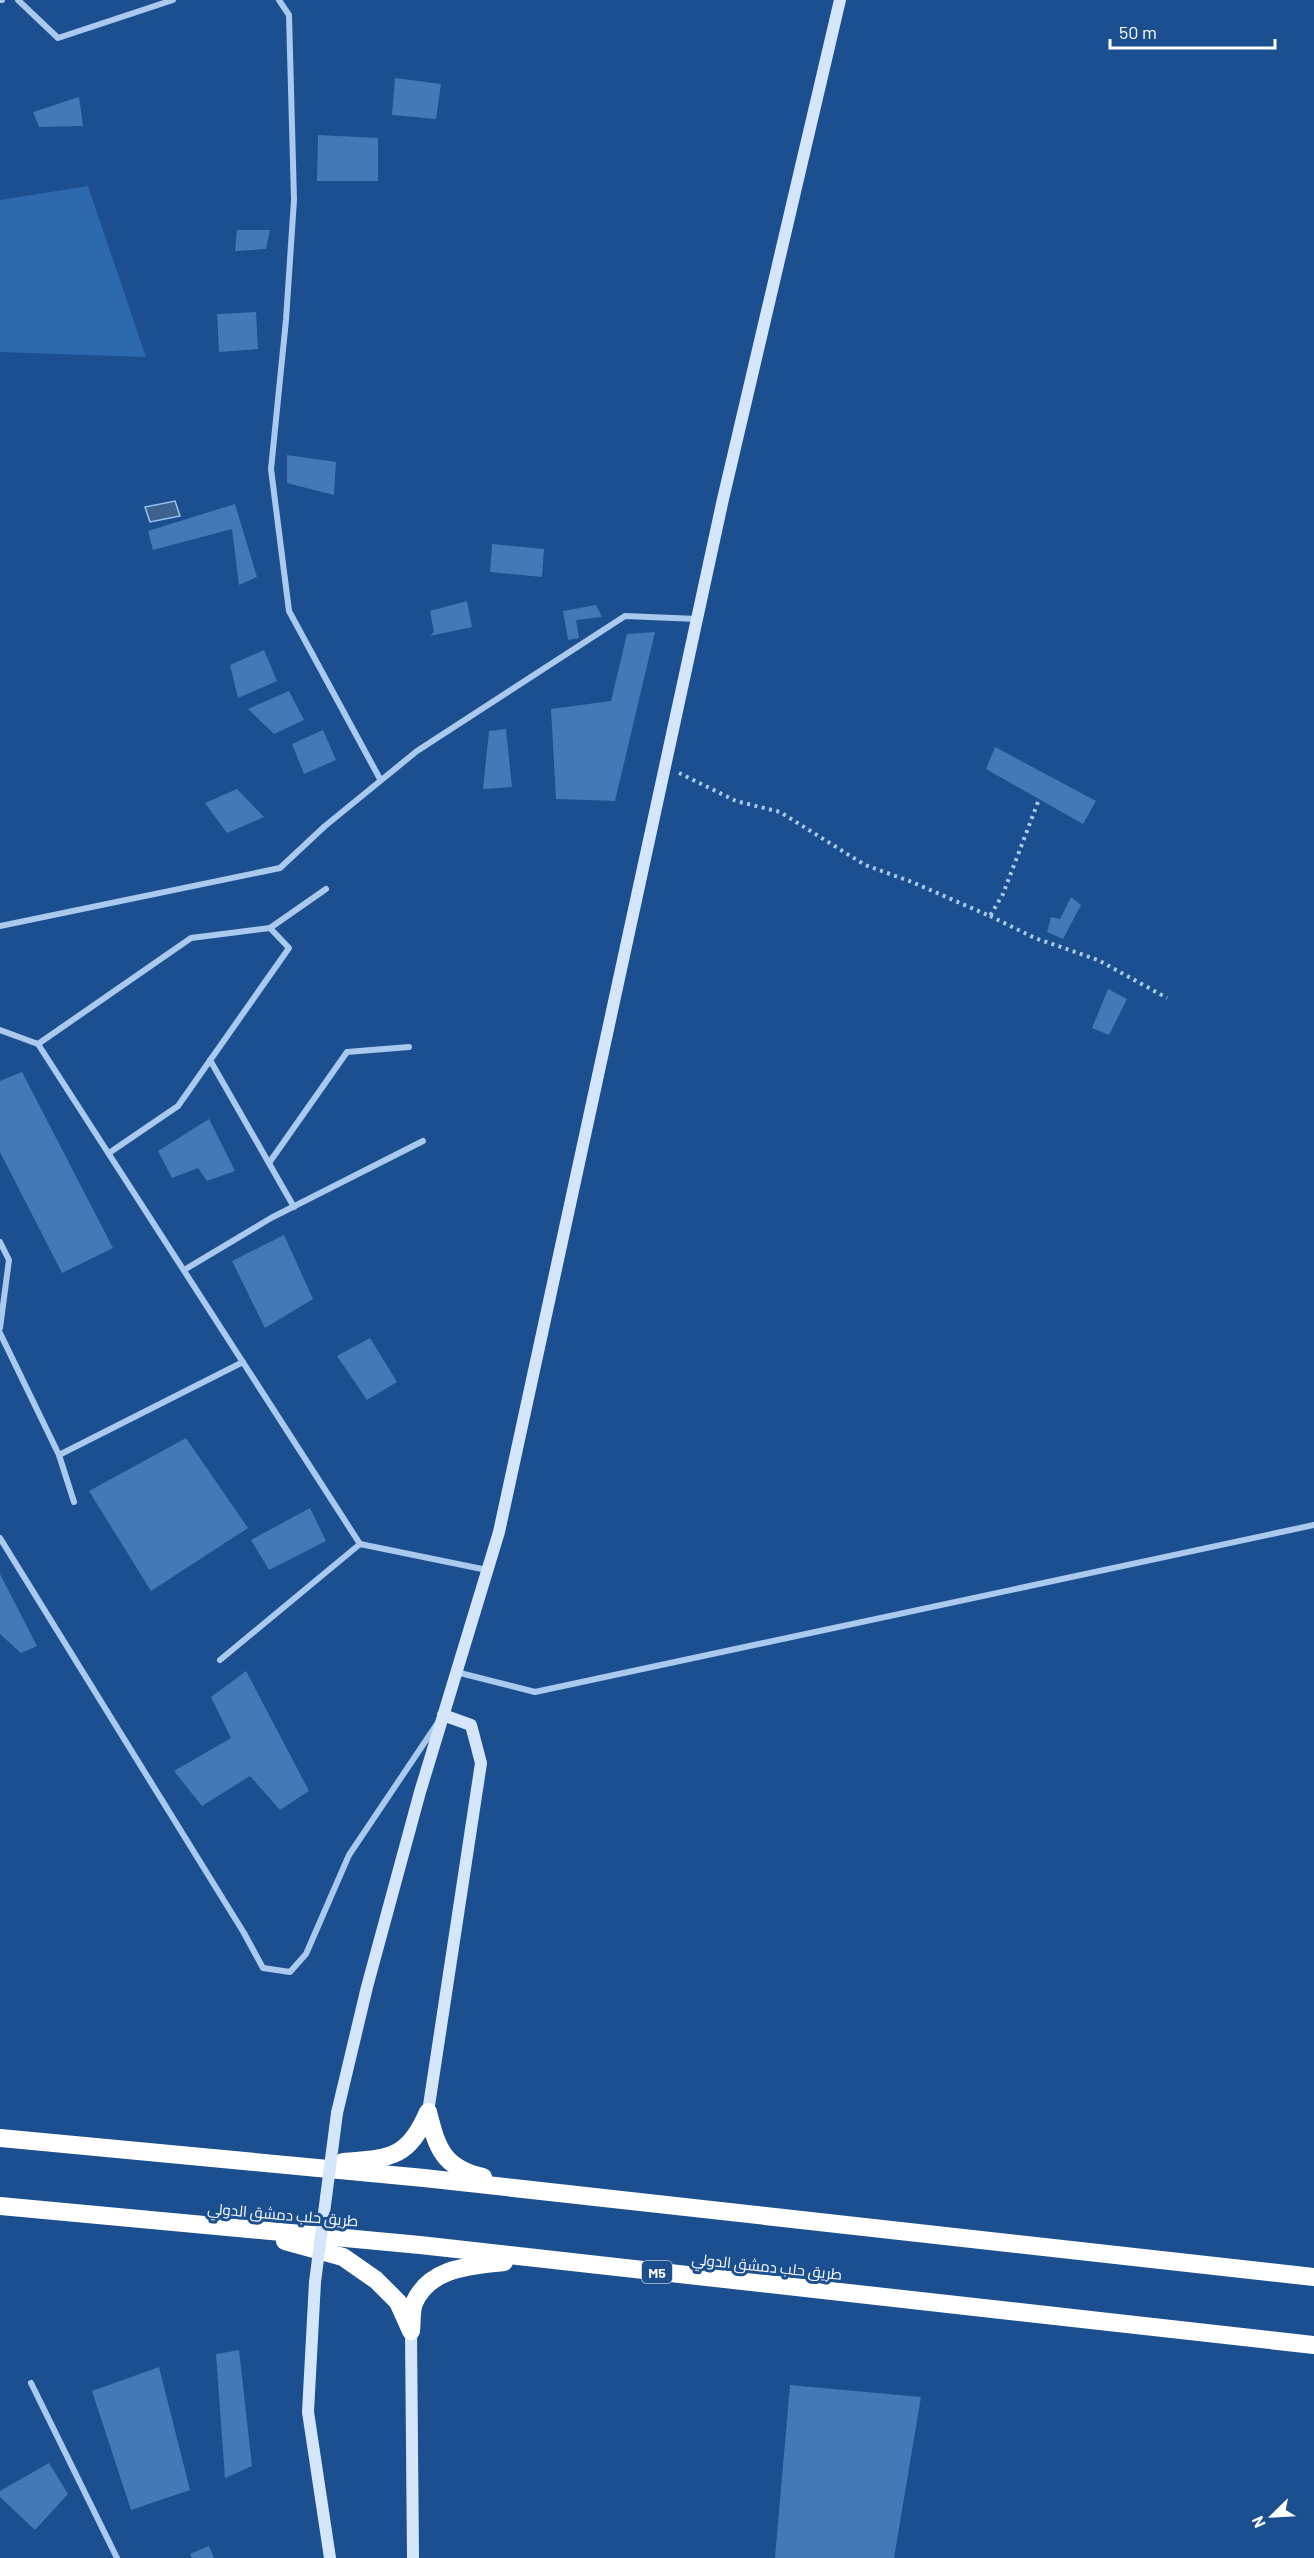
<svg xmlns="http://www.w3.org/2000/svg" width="1314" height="2558" font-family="Barlow,Cairo,sans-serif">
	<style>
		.green { fill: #2e69ad }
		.water { fill: #3c6290; stroke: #9cc4f0; stroke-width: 1.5 }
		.building { fill: #4478b7 }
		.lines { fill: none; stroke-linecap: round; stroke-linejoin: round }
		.path { stroke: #a9c9ee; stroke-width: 4; stroke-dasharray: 3 4.5; stroke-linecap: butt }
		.minor { stroke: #a9c9ee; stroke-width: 6 }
		.secondary { stroke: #d6e6fa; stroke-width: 12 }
		.motorway { stroke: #fff; stroke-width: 18 }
		.secondary-bridge { stroke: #d6e6fa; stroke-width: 12 }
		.labels { text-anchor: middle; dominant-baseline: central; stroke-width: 6; stroke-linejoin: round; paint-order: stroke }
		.shield { fill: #1b4f8f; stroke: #bbcadd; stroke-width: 1.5 }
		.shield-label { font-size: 14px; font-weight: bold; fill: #fff }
		.street-label { font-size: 15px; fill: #fff; stroke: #1b4f8f }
	</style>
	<rect width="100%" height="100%" fill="#1b4f8f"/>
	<!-- green -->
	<path class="green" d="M88 186 146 357 0 352V200Z"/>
	<!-- water -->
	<path class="water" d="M175 501 180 516 150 522 145 507Z"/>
	<!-- building -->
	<g class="building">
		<path d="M395 78 441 84 436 119 392 115Z"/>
		<path d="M79 97 83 126 39 127 33 112Z"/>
		<path d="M318 135 378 138V181H317Z"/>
		<path d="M237 230H270L266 249 235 251Z"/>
		<path d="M256 312 258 349 219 352 217 314Z"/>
		<path d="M287 455 336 462 334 495 287 483Z"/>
		<path d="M235 504 257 577 239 585 232 529 153 550 148 531Z"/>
		<path d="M492 544 544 549 542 577 490 572Z"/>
		<path d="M467 601 472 627 430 636 434 632 430 611Z"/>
		<path d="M596 605 602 617 576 620 579 638 568 640 563 611Z"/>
		<path d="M655 632 615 801 556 799 551 709 611 701 627 634Z"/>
		<path d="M264 650 277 681 238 698 230 665Z"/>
		<path d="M289 691 304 720 274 734 248 709Z"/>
		<path d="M506 729 512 787 483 789 489 731Z"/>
		<path d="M323 730 336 760 304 774 292 744Z"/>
		<path d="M995 747 1096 801 1083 824 986 769Z"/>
		<path d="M237 789 264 817 227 833 205 803Z"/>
		<path d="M1071 897 1081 905 1063 939 1047 932 1051 917 1060 919Z"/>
		<path d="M1108 989 1127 999 1109 1035 1092 1028Z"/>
		<path d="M22 1072 113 1248 62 1273 0 1152V1081Z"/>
		<path d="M209 1119 235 1171 207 1181 198 1168 172 1178 158 1151Z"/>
		<path d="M284 1235 313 1299 265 1328 232 1261Z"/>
		<path d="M370 1338 397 1382 367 1400 337 1356Z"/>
		<path d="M186 1438 248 1528 151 1591 89 1491Z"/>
		<path d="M310 1508 326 1541 269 1570 251 1540Z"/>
		<path d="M0 1574 37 1646 21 1653 0 1634Z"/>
		<path d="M246 1671 309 1791 280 1810 250 1776 202 1806 174 1771 231 1738 211 1697Z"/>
		<path d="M239 2350 252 2466 225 2478 216 2354Z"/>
		<path d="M159 2367 190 2490 131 2510 92 2391Z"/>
		<path d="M790 2385 921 2397 894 2558H775Z"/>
		<path d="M49 2463 68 2494 35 2530 0 2497V2491Z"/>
		<path d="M209 2546 214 2558H192L190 2554Z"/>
	</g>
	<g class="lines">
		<!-- path -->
		<g class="path">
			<path d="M679 773 736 801 780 812 865 865 912 882 990 916 1003 894 1038 802"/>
			<path d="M990 916 1035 938 1098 960 1167 998"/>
		</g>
		<!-- minor -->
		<g class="minor">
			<path d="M0 0H2"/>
			<path d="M18 0 58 38 173 0"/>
			<path d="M279 0 289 15 294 200 286 320 271 469 289 611 380 779"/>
			<path d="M326 889 270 928 191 938 38 1044 360 1544"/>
			<path d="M0 926 280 868 325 826 417 751 625 616 697 619"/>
			<path d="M0 1030 38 1044"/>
			<path d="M210 1060 294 1207"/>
			<path d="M109 1153 178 1106 289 948 270 928"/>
			<path d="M269 1163 347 1052 409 1047"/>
			<path d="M0 1242 9 1260 0 1328"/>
			<path d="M184 1270 271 1218 423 1141"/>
			<path d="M0 1333 59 1455"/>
			<path d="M74 1502 59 1455 243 1362"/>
			<path d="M0 1538 244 1933 263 1968 290 1972 306 1954 349 1855 437 1724"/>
			<path d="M220 1660 360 1544 487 1570"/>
			<path d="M456 1672 535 1692 1314 1525"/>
			<path d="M31 2383 117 2558"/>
		</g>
		<!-- secondary -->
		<g class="secondary">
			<path d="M428 2112 481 1763 471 1725 443 1715"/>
			<path d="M337 2113 367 1987 420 1792 499 1532 723 499 840 0"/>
			<path d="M315 2282 308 2412 330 2558"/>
			<path d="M411 2331 413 2558"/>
		</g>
		<!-- motorway -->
		<g class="motorway">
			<path d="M0 2138 424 2178 1314 2277"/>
			<path d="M343 2162C390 2158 408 2159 428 2112 437 2148 443 2168 483 2177"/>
			<path d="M0 2206 420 2245 1314 2345"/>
			<path d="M285 2241 343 2257 376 2280 398 2302 411 2331C412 2323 411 2311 414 2303 430 2267 470 2266 504 2262"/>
		</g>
		<!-- secondary-bridge -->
		<path class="secondary-bridge" d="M315 2282 337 2113"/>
	</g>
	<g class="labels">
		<!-- shield labels -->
		<rect class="shield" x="642" y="2261" width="30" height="22" rx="4.5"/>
		<g class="shield-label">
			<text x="657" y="2272">M5</text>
		</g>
		<!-- street labels -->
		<g class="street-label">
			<text transform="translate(283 2214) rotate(5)">طريق حلب دمشق الدولي</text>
			<text transform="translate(767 2266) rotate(6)">طريق حلب دمشق الدولي</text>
		</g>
	</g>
	<!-- north arrow -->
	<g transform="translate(1272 2516) rotate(246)" stroke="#1b4f8f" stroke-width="4.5" paint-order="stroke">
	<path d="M0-4.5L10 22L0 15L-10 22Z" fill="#ffffff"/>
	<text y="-9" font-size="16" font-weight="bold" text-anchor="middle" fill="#ffffff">N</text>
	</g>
	<!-- scale -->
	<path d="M1110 39v9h165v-9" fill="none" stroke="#ffffff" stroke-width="3"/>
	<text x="1119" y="39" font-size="18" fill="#ffffff" stroke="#1b4f8f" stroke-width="4.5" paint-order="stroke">50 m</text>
</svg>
